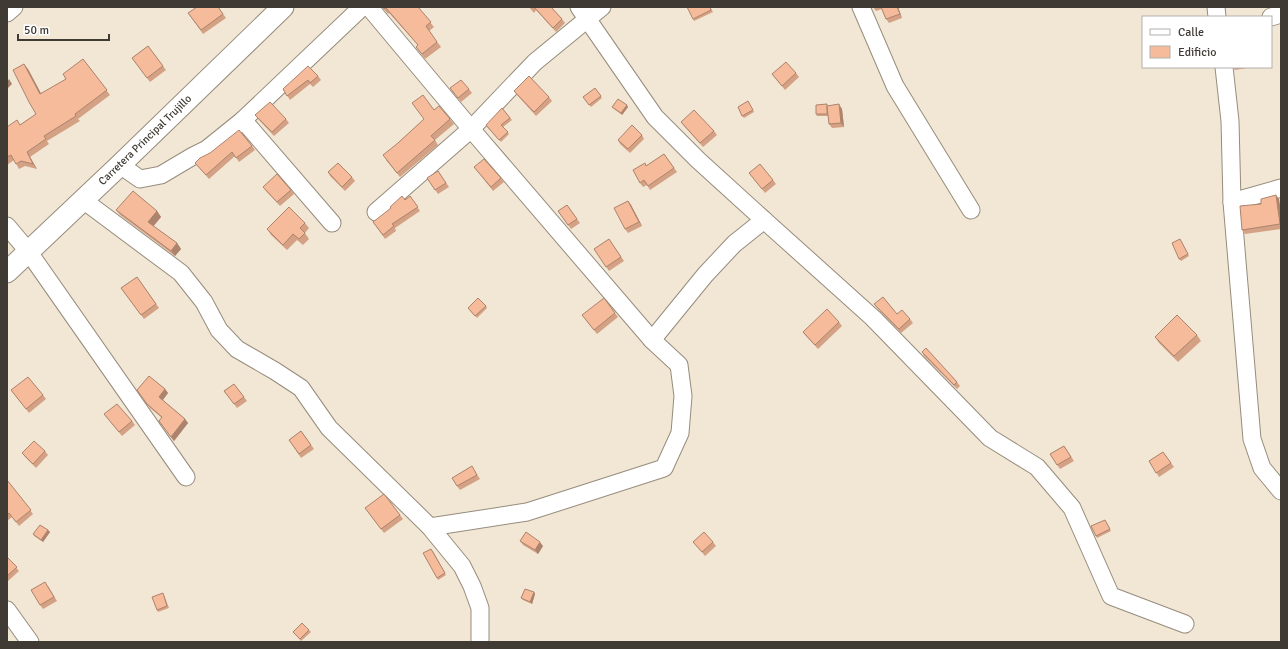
<svg xmlns="http://www.w3.org/2000/svg" width="1288" height="649" font-family="Signika,sans-serif">
	<style>
		.lines { fill: none; stroke-linecap: round; stroke-linejoin: round }
		.minor-casing { stroke: #968c7c; stroke-width: 19 }
		.major-casing { stroke: #968c7c; stroke-width: 23 }
		.minor { stroke: #fff; stroke-width: 17 }
		.major { stroke: #fff; stroke-width: 21 }
		.wall { fill: #d4a185 }
		.shaded-wall { fill: #ac836c }
		.building { fill: #f6bb9b; stroke: #ac836c }
		.labels { text-anchor: middle; dominant-baseline: central; stroke-width: 4; stroke-linejoin: round; paint-order: stroke }
		.street-label { font-size: 11px; fill: #3f3a33; stroke: #fff }
	</style>
	<rect width="100%" height="100%" fill="#f2e7d5"/>
	<g class="lines">
		<defs>
			<g id="minor">
				<path d="M369 7 471 129 652 340 679 365 683 396 680 433 664 468 527 512 430 527"/>
				<path d="M579 7 655 117 698 160 764 220 873 318 990 438 1037 467 1072 508 1111 596 1185 624"/>
				<path d="M861 7 895 86 971 210"/>
				<path d="M1216 7 1217 17"/>
				<path d="M7 13 14 7"/>
				<path d="M1271 17 1281 14"/>
				<path d="M1224 67 1230 121 1232 202 1252 439 1262 468 1281 491"/>
				<path d="M243 120 362 7"/>
				<path d="M120 165 140 179 161 175 193 156 207 149 243 120 332 223"/>
				<path d="M83 200 181 273 204 302 219 330 237 349 275 371 301 388 329 428 430 527 462 566 472 586 480 608V642"/>
				<path d="M1232 202 1281 188"/>
				<path d="M376 212 471 129 535 62 602 7"/>
				<path d="M7 226 28 251 186 477"/>
				<path d="M652 340 705 275 734 244 764 220"/>
				<path d="M7 610 30 642"/>
			</g>
			<path id="major" d="M7 272 120 165 283 7"/>
		</defs>
		<!-- minor casing -->
		<use href="#minor" class="minor-casing"/>
		<!-- major casing -->
		<use href="#major" class="major-casing"/>
		<!-- minor -->
		<use href="#minor" class="minor"/>
		<!-- major -->
		<use href="#major" class="major"/>
	</g>
	<!-- wall -->
	<g class="wall">
		<path d="M218 7 226 18 203 34 188 13Z"/>
		<path d="M382 7H418L434 27 429 31 441 47 425 59 416 47 418 45 389 13 388 14Z"/>
		<path d="M529 7H551L562 19 565 23 556 32 536 10 534 13Z"/>
		<path d="M710 7 713 12 694 21 693 19Z"/>
		<path d="M873 7H898L902 18 889 23 886 19 882 9 876 11Z"/>
		<path d="M148 46 166 70 150 82 132 58Z"/>
		<path d="M83 59 110 95 78 119 80 121 47 141 49 144 30 157 37 169 25 166 19 169 14 160 7 165V127L20 125 36 114 28 69 41 94 66 79Z"/>
		<path d="M1233 67H1247V68L1235 70Z"/>
		<path d="M796 73 799 77 785 90 772 74Z"/>
		<path d="M318 76 321 80 313 87 310 84 290 100 283 89Z"/>
		<path d="M450 88 469 89 472 93 461 102Z"/>
		<path d="M595 88 602 98 591 107 583 97Z"/>
		<path d="M514 91 549 97 552 101 536 116 517 95Z"/>
		<path d="M748 101 754 112 744 118 742 116Z"/>
		<path d="M828 106 842 109 844 127 832 128 829 124 828 116H817L816 114Z"/>
		<path d="M612 107H628L622 115 614 109Z"/>
		<path d="M502 108 512 120 503 127 509 134 501 142 487 127Z"/>
		<path d="M434 110 450 119 454 124 435 140 438 145 400 177 386 160 398 143Z"/>
		<path d="M255 115 286 119 289 123 274 136 258 119Z"/>
		<path d="M681 122 714 131 717 135 703 147 684 126Z"/>
		<path d="M642 135 644 139 630 153 620 144 618 140Z"/>
		<path d="M252 146 255 150 239 162 235 156 209 179 195 163Z"/>
		<path d="M664 154 677 172 650 190 647 185 643 187 640 183 646 166Z"/>
		<path d="M474 167 501 178 504 182 493 191Z"/>
		<path d="M438 171 449 187 438 194 427 178Z"/>
		<path d="M328 172 352 177 355 181 345 191 330 176Z"/>
		<path d="M749 173 773 180 776 184 765 193Z"/>
		<path d="M263 187 291 190 294 194 280 206 266 191Z"/>
		<path d="M410 196 420 211 395 228 396 231 385 239 373 222Z"/>
		<path d="M1279 199 1281 214V229L1245 234 1242 230 1261 204Z"/>
		<path d="M628 201 631 205 642 226 628 233 625 229Z"/>
		<path d="M567 205 580 223 571 229 558 211Z"/>
		<path d="M116 210 157 211 161 217 153 226 177 243 181 249 175 256 120 215Z"/>
		<path d="M305 223 309 228 305 233 309 239 303 245 297 240 287 250 271 235 267 229Z"/>
		<path d="M609 239 624 261 609 271 594 249Z"/>
		<path d="M1180 239 1189 256 1181 261 1179 259Z"/>
		<path d="M137 277 159 308 144 319 121 288Z"/>
		<path d="M874 304 910 319 913 323 901 333 877 308Z"/>
		<path d="M486 306 487 308 477 318 468 308Z"/>
		<path d="M615 313 618 317 597 334 582 315Z"/>
		<path d="M839 322 842 326 818 349 806 336 803 332Z"/>
		<path d="M1197 335 1201 341 1178 362 1159 343 1155 337Z"/>
		<path d="M922 352 957 382 960 386 957 389 924 356Z"/>
		<path d="M234 384 247 401 237 408 224 391Z"/>
		<path d="M165 389 168 393 163 400 185 419 188 423 174 441 159 421 162 418 150 408 137 390Z"/>
		<path d="M11 390 43 395 46 399 29 413Z"/>
		<path d="M104 414 132 421 135 425 122 436Z"/>
		<path d="M301 431 314 449 301 458 289 440Z"/>
		<path d="M1064 446 1074 461 1060 469 1050 454Z"/>
		<path d="M45 451 48 455 36 468 25 457 22 453Z"/>
		<path d="M1163 452 1174 467 1159 477 1149 461Z"/>
		<path d="M474 470 480 479 460 490 457 486Z"/>
		<path d="M7 480 33 514 19 526 12 517 7 521Z"/>
		<path d="M365 508 400 515 403 519 384 533Z"/>
		<path d="M1105 520 1111 531 1097 538 1096 536Z"/>
		<path d="M48 530 50 532 43 542 34 536 33 534Z"/>
		<path d="M520 541 543 546 538 554 523 545Z"/>
		<path d="M693 542H713L716 546 705 556Z"/>
		<path d="M433 551 446 575 438 580 437 578Z"/>
		<path d="M7 557 19 571 7 582Z"/>
		<path d="M48 586 57 601 43 609 40 605Z"/>
		<path d="M534 592 535 594 532 604 523 600 521 598Z"/>
		<path d="M164 595 169 608 158 612 157 610Z"/>
		<path d="M309 630 311 632 301 641 293 632Z"/>
	</g>
	<!-- shaded-wall -->
	<g class="shaded-wall">
		<path d="M897 7H898L902 18 900 14Z"/>
		<path d="M24 64 28 69 44 99 40 94Z"/>
		<path d="M9 79 12 84 7 89V82Z"/>
		<path d="M839 104 842 109 844 127 841 123Z"/>
		<path d="M627 105 628 107 622 115 621 113Z"/>
		<path d="M27 152 30 157 37 169 33 164Z"/>
		<path d="M1276 195 1279 199 1281 214V226L1280 224Z"/>
		<path d="M628 201 631 205 642 226 639 222Z"/>
		<path d="M157 211 161 217 152 228 148 222Z"/>
		<path d="M177 243 181 249 175 256 171 251Z"/>
		<path d="M165 389 168 393 162 401 159 397Z"/>
		<path d="M185 419 188 423 174 441 171 437Z"/>
		<path d="M48 530 50 532 43 542 41 540Z"/>
		<path d="M540 542 543 546 538 554 535 550Z"/>
		<path d="M534 592 535 594 532 604 530 602Z"/>
	</g>
	<!-- building -->
	<g class="building">
		<path d="M197 7H218L223 14 201 30 188 13Z"/>
		<path d="M383 7H418L431 22 426 26 437 42 422 54 416 47 418 45 386 8 384 9Z"/>
		<path d="M534 7H551L562 19 553 28Z"/>
		<path d="M687 7H710L711 10 693 19Z"/>
		<path d="M881 7H897L900 14 886 19Z"/>
		<path d="M148 46 163 66 147 78 132 58Z"/>
		<path d="M83 59 107 90 75 114 76 116 44 136 46 139 27 152 33 164 21 161 16 164 11 155 7 157V127L17 120 20 125 36 114 29 102 13 70 24 64 40 94 66 79 63 74Z"/>
		<path d="M786 62 796 73 782 86 772 74Z"/>
		<path d="M308 66 318 76 310 83 308 80 287 96 283 89Z"/>
		<path d="M529 76 549 97 534 112 514 91Z"/>
		<path d="M461 80 469 89 458 98 450 88Z"/>
		<path d="M595 88 601 96 589 105 583 97Z"/>
		<path d="M423 95 434 110 439 106 450 119 431 136 435 140 397 173 383 155 398 143 424 119 412 103Z"/>
		<path d="M618 99 627 105 621 113 612 107Z"/>
		<path d="M748 101 753 110 742 116 738 107Z"/>
		<path d="M270 102 286 119 272 132 255 115Z"/>
		<path d="M827 104V114H816V105Z"/>
		<path d="M839 104 841 123 829 124 827 106Z"/>
		<path d="M502 108 510 118 501 125 508 132 499 140 486 125Z"/>
		<path d="M694 110 714 131 700 143 681 122Z"/>
		<path d="M632 125 642 135 628 149 618 140Z"/>
		<path d="M239 130 252 146 236 158 232 152 206 175 195 163 200 158 210 153Z"/>
		<path d="M664 154 674 168 648 186 644 180 640 183 633 170 645 163 646 166Z"/>
		<path d="M484 159 501 178 491 187 474 167Z"/>
		<path d="M338 163 352 177 342 187 328 172Z"/>
		<path d="M760 164 773 180 762 189 749 173Z"/>
		<path d="M438 171 446 183 435 190 427 178Z"/>
		<path d="M277 174 291 190 277 202 263 187Z"/>
		<path d="M133 191 157 211 148 222 177 243 171 251 116 210Z"/>
		<path d="M1276 195 1280 224 1242 230 1240 206 1261 204V199Z"/>
		<path d="M402 196 405 200 410 196 418 207 392 224 394 226 383 235 373 222 391 208 390 207Z"/>
		<path d="M628 201 639 222 625 229 614 208Z"/>
		<path d="M567 205 577 219 568 225 558 211Z"/>
		<path d="M289 207 305 223 300 228 305 233 299 239 293 234 283 245 267 229Z"/>
		<path d="M609 239 621 257 606 267 594 249Z"/>
		<path d="M1180 239 1188 254 1179 259 1172 243Z"/>
		<path d="M137 277 156 304 141 315 121 288Z"/>
		<path d="M883 297 897 314 902 310 910 319 899 329 874 304Z"/>
		<path d="M478 298 486 306 475 316 468 308Z"/>
		<path d="M604 298 615 313 594 330 582 315Z"/>
		<path d="M827 309 839 322 815 345 803 332Z"/>
		<path d="M1177 315 1197 335 1174 356 1155 337Z"/>
		<path d="M926 348 957 382 954 385 922 352Z"/>
		<path d="M149 376 165 389 159 397 185 419 171 437 159 421 162 417 147 404 137 390Z"/>
		<path d="M28 377 43 395 26 409 11 390Z"/>
		<path d="M234 384 244 397 234 404 224 391Z"/>
		<path d="M117 404 132 421 119 432 104 414Z"/>
		<path d="M301 431 311 445 299 454 289 440Z"/>
		<path d="M34 441 45 451 33 464 22 453Z"/>
		<path d="M1064 446 1071 457 1057 465 1050 454Z"/>
		<path d="M1163 452 1171 463 1156 473 1149 461Z"/>
		<path d="M472 466 477 475 457 486 452 478Z"/>
		<path d="M7 480 31 510 16 522 9 513 7 515Z"/>
		<path d="M384 494 400 515 381 529 365 508Z"/>
		<path d="M1105 520 1110 529 1096 536 1091 526Z"/>
		<path d="M40 525 48 530 41 540 33 534Z"/>
		<path d="M526 532 540 542 535 550 520 541Z"/>
		<path d="M704 532 713 542 702 552 693 542Z"/>
		<path d="M431 549 445 573 437 578 423 553Z"/>
		<path d="M7 557 17 567 7 576Z"/>
		<path d="M45 582 54 597 40 605 31 590Z"/>
		<path d="M525 589 534 592 530 602 521 598Z"/>
		<path d="M163 593 167 606 157 610 152 597Z"/>
		<path d="M302 623 309 630 300 639 293 632Z"/>
	</g>
	<g class="labels">
		<!-- street labels -->
		<g class="street-label">
			<text transform="translate(145 140) rotate(-44)">Carretera Principal Trujillo</text>
		</g>
	</g>
	<!-- border -->
	<rect width="1288" height="649" fill="none" stroke="#3f3a33" stroke-width="16"/>
	<!-- legend -->
	<rect x="1142" y="16" width="130" height="52" fill="#ffffff" stroke="#b2b0ad"/>
	<rect x="1150" y="29" width="20" height="6" fill="#ffffff" stroke="#b2b0ad"/>
	<text x="1178" y="36" font-size="12" fill="#3f3a33">Calle</text>
	<rect x="1150" y="46" width="20" height="12" fill="#f6bb9b" stroke="#b2b0ad"/>
	<text x="1178" y="56" font-size="12" fill="#3f3a33">Edificio</text>
	<!-- scale -->
	<path d="M18 34v6h91v-6" fill="none" stroke="#3f3a33" stroke-width="2"/>
	<text x="24" y="34" font-size="12" fill="#3f3a33" stroke="#ffffff" stroke-width="3" paint-order="stroke">50 m</text>
</svg>
